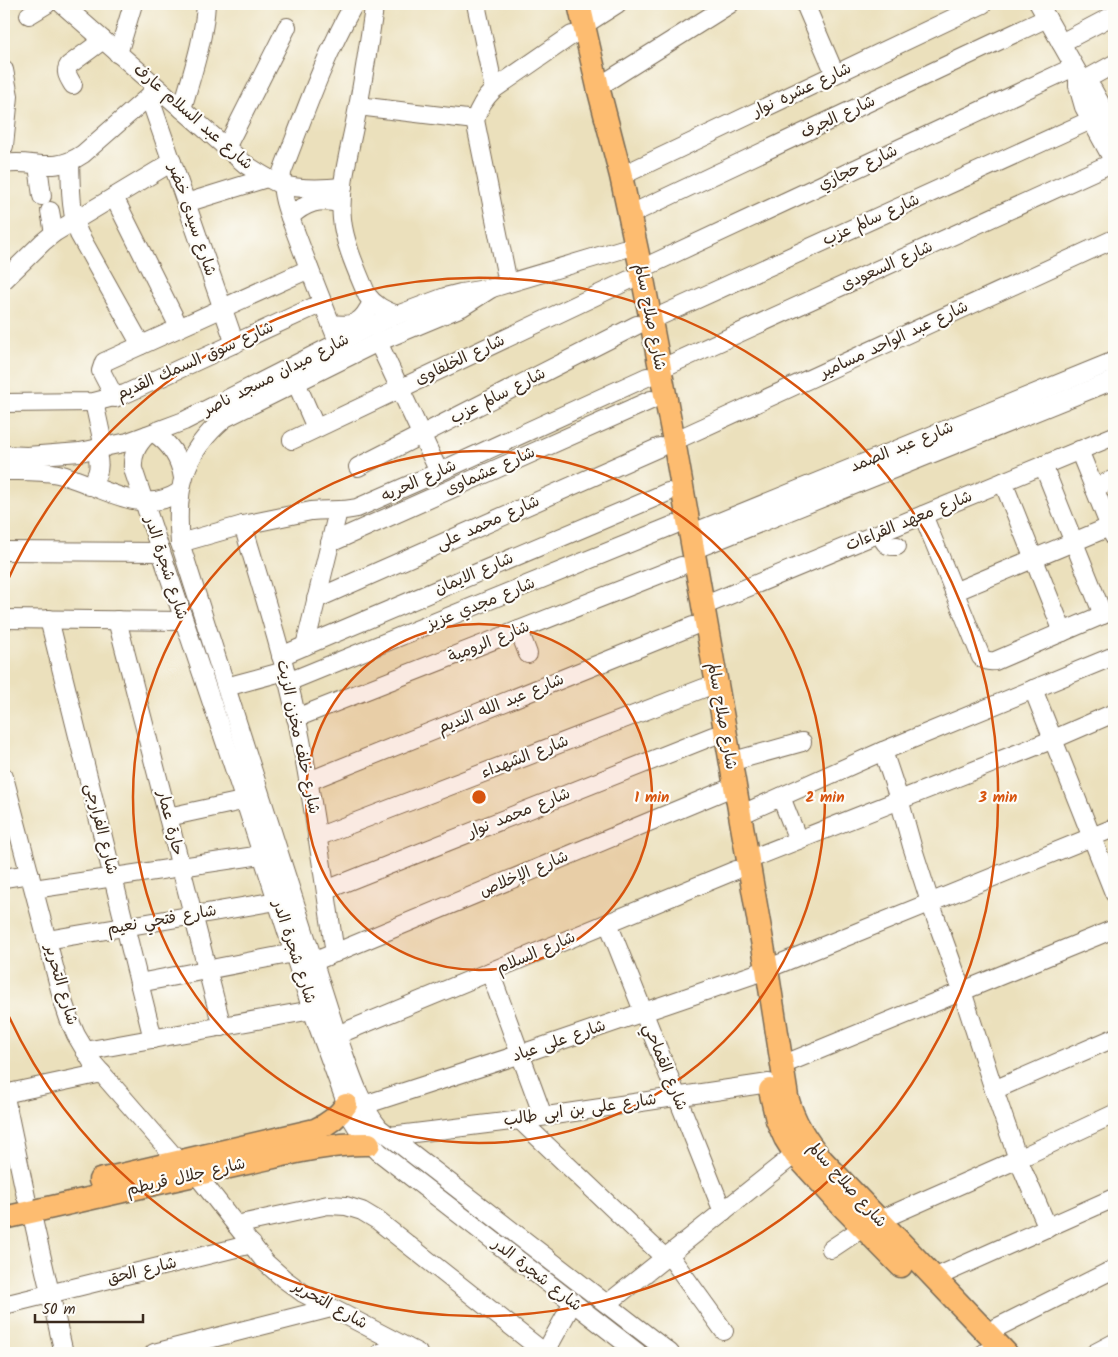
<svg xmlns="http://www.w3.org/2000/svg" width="1118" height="1357" font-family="Kalam,'Playpen Sans Arabic',sans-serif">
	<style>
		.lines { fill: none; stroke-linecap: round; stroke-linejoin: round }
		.minor-casing { stroke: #796a55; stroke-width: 20 }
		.major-casing { stroke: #796a55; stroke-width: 25 }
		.minor { stroke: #fff; stroke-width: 18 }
		.major { stroke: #fdbc6f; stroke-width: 22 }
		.ring { fill: none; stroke: #d7540e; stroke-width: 2.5 }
		.labels { text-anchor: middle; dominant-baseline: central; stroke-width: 4.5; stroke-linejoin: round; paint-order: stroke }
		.street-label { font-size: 16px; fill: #3b2a1e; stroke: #fdfcf7 }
		.centre { fill: #d7540e; stroke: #fdfcf7; stroke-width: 2.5 }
		.ring-label { font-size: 15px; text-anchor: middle; font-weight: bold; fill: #d7540e; stroke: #fdfcf7; stroke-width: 4.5; stroke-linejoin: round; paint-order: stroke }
	</style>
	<rect width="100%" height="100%" fill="#fdfcf7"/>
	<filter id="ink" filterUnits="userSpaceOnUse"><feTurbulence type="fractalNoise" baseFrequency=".02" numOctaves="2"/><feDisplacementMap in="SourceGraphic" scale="10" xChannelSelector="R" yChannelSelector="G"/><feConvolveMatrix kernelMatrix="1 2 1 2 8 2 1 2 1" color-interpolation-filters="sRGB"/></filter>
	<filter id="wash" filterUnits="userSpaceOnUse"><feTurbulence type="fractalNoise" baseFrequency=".0096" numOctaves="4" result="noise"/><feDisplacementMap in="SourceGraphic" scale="20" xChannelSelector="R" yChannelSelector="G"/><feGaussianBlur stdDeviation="1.12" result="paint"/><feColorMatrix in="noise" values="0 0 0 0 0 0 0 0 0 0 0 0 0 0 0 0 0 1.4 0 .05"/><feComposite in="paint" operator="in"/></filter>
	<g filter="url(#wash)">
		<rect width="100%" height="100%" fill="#ebe0bc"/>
	</g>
	<g filter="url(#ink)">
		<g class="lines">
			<defs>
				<g id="minor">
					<path d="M62 4 245 164C256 171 267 179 280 184 299 190 323 189 343 187"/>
					<path d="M374 4 373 15C368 49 363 83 356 117 350 150 339 185 342 219 344 243 358 273 367 295 375 306 384 310 397 315"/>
					<path d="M476 4 494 89"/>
					<path d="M805 4 835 74"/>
					<path d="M1039 4 1078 73 1093 90 1114 128"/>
					<path d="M29 15 47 4"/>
					<path d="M584 25 617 4"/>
					<path d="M1061 43 1114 15"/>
					<path d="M118 54 133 4"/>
					<path d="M4 70 9 96 4 146"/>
					<path d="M1078 73V86L1084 107 1114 162"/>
					<path d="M1085 80 1114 64"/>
					<path d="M73 85C69 78 64 72 69 65L103 40"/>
					<path d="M598 87 730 4"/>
					<path d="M149 96 235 344"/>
					<path d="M358 106 475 120 508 283"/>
					<path d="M182 109C192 74 204 40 206 4"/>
					<path d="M475 120C479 107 484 99 494 89L572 35"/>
					<path d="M226 148 287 27"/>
					<path d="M70 162C71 186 70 211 79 234L141 345"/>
					<path d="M4 164C35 159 52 175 83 154L156 90"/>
					<path d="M38 165 42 196"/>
					<path d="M621 176 983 4"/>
					<path d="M114 197 179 327"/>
					<path d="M186 203 267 178"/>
					<path d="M50 211 54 233"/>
					<path d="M629 215 1047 18"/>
					<path d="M290 217C306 202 320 198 341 204"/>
					<path d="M641 269 1074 67"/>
					<path d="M4 280 43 242 54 233 172 162"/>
					<path d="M492 288 462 307 378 342 225 418C183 453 175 489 180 543L337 1035C348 1064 359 1104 379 1128L670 1353"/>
					<path d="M651 320 1091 120"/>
					<path d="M331 324C354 327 362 323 372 302"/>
					<path d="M378 342 439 472"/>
					<path d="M339 344C325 309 311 274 298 239 290 217 280 196 282 172 304 115 324 57 354 4"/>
					<path d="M660 369 1114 162"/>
					<path d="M291 371 316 428"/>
					<path d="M115 398 101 371 104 362 309 269"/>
					<path d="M94 402 104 448"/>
					<path d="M4 403 94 402 125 394 322 303"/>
					<path d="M154 433C171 444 180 458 183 478"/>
					<path d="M147 435C137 445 132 454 133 469L245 801 312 1010 352 1119 360 1132 379 1152 638 1353"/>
					<path d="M292 440 629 280"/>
					<path d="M674 441 1114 239"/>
					<path d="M1079 450 1114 537"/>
					<path d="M4 455 27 456 80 452 128 442 147 435 184 421 367 328 397 315 445 297 461 293 492 288 623 249"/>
					<path d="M1043 465 1103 615"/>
					<path d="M358 467 637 325"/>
					<path d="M4 471C22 471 40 470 58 474 97 483 140 518 179 492"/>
					<path d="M1003 482 1063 632"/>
					<path d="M89 486C100 475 101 463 95 449"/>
					<path d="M1094 488 1114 479"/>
					<path d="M923 515 981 657C985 661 989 662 995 661L1114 610"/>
					<path d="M243 525C262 590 283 654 297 720 313 797 323 875 335 953"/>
					<path d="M880 533C884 542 885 547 897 546"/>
					<path d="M690 534 1114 361"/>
					<path d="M180 543 243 525 311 511C326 509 341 512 357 508L439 472 647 377"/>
					<path d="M330 543 651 400"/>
					<path d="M693 550 1114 380"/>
					<path d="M4 551 161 552"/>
					<path d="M954 592 1114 525"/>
					<path d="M316 599 660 447"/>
					<path d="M703 606 1114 436"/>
					<path d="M4 619 183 621"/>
					<path d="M49 619 153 1039"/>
					<path d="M117 620 168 817 222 1027"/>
					<path d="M519 630 528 654"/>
					<path d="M305 646 338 511"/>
					<path d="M281 656 668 492"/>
					<path d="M288 682 674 525"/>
					<path d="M226 687 285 671"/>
					<path d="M1033 689 1114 893"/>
					<path d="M296 718 681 566"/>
					<path d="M883 751 899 799 912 846 930 902 962 991 994 1090 1114 1038"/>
					<path d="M730 762 802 742"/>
					<path d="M4 777 63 1001 69 1019 76 1035 92 1062 178 1161"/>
					<path d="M309 781 693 626"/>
					<path d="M781 797 798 840"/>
					<path d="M740 815 883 751 1114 656"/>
					<path d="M168 817 256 798"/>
					<path d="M317 837 704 688"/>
					<path d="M748 860 1054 739 1114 713"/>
					<path d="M4 878 30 874"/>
					<path d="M34 889 262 855"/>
					<path d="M326 890 713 736"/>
					<path d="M608 923 723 1212"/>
					<path d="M47 940 277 901"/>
					<path d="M313 962 735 786"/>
					<path d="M490 972 543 1116"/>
					<path d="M139 983 294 953"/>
					<path d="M337 1035 736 870"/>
					<path d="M85 1051 312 1010"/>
					<path d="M782 1065 1114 929"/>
					<path d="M994 1090 1018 1159 1048 1228"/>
					<path d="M4 1092 26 1197"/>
					<path d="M4 1094 102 1073"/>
					<path d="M364 1105 521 1054 752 975 1114 828"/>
					<path d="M520 1120 665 1258"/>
					<path d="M390 1136 520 1120 769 1083"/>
					<path d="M196 1174 266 1263 284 1279 303 1293 418 1353"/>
					<path d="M31 1211 64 1353"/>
					<path d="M236 1225 328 1205 346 1206 362 1211 377 1220 545 1353"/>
					<path d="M831 1249 864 1227 1018 1159 1114 1114"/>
					<path d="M669 1255 724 1331"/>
					<path d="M934 1278 1114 1198"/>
					<path d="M607 1304 795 1154"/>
					<path d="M4 1305 252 1244"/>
					<path d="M986 1333 1114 1269"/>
					<path d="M154 1353 331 1308"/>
					<path d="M380 1353 406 1347"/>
					<path d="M545 1353 573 1302"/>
					<path d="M984 1353H985"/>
					<path d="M1095 1353 1114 1343"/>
				</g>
				<g id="major">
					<path d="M579 4 598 87 621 176 641 269 674 441 748 860 767 969 787 1097C794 1122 805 1139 822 1160L1006 1353"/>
					<path d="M770 1090 777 1120 785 1138 795 1154 843 1207 901 1266"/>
					<path d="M100 1180 315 1130C329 1124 338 1117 346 1105"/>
					<path d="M4 1218C82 1200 160 1182 238 1165 281 1156 325 1143 369 1144"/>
				</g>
			</defs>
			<!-- minor casing -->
			<use href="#minor" class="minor-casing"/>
			<!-- major casing -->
			<use href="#major" class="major-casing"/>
			<!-- minor -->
			<use href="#minor" class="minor"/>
			<!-- major -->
			<use href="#major" class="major"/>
		</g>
	</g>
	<!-- distance rings -->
	<circle cx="479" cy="797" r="173" fill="#d7540e" fill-opacity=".12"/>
	<g class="ring">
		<circle cx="479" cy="797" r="173"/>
		<circle cx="479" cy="797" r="346"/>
		<path d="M5 586A519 519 0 1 1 5 1008"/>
	</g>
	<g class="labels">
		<!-- street labels -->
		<g class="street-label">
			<text transform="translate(802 90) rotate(-25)">شارع عشره نوار</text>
			<text transform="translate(193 117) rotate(41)">شارع عبد السلام عارف</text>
			<text transform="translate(838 117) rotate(-25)">شارع الجرف</text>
			<text transform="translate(858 168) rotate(-25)">شارع حجازي</text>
			<text transform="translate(192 220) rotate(71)">شارع سيدى خضر</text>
			<text transform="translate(871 220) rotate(-24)">شارع سالم عزب</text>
			<text transform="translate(887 266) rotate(-24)">شارع السعودى</text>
			<text transform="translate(650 317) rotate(79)">شارع صلاح سالم</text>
			<text transform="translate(894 340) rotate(-25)">شارع عبد الواحد مسامير</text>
			<text transform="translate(460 360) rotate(-25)">شارع الخلفاوى</text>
			<text transform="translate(195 361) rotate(-24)">شارع سوق السمك القديم</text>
			<text transform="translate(276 375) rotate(-27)">شارع ميدان مسجد ناصر</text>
			<text transform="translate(498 396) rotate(-27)">شارع سالم عزب</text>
			<text transform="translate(902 447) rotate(-22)">شارع عبد الصمد</text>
			<text transform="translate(490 471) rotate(-24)">شارع عشماوى</text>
			<text transform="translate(419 481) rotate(-24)">شارع الحريه</text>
			<text transform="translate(909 521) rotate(-22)">شارع معهد القراءات</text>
			<text transform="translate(488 523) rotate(-24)">شارع محمد على</text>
			<text transform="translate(166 568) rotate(72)">شارع شجرة الدر</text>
			<text transform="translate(474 574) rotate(-23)">شارع الايمان</text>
			<text transform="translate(481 604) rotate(-22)">شارع مجدي عزيز</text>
			<text transform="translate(489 642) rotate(-22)">شارع الرومية</text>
			<text transform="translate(501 704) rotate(-22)">شارع عبد الله النديم</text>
			<text transform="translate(722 716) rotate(80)">شارع صلاح سالم</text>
			<text transform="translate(298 737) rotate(78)">شارع خلف مخزن الزيت</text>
			<text transform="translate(525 757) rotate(-21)">شارع الشهداء</text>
			<text transform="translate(519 813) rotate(-22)">شارع محمد نوار</text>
			<text transform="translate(170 823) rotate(76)">حارة عمار</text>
			<text transform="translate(101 829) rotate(76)">شارع الفرارجى</text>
			<text transform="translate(524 874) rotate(-23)">شارع الإخلاص</text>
			<text transform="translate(162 920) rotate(-10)">شارع فتحي نعيم</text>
			<text transform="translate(294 952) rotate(72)">شارع شجرة الدر</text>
			<text transform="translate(536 953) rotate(-23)">شارع السلام</text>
			<text transform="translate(61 985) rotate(74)">شارع التحرير</text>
			<text transform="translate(559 1041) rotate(-19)">شارع على عياد</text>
			<text transform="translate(665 1067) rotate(68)">شارع القماحي</text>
			<text transform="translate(580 1110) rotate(-8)">شارع على بن ابى طالب</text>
			<text transform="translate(186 1177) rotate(-13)">شارع جلال قريطم</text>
			<text transform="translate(847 1185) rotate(48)">شارع صلاح سالم</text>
			<text transform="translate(142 1271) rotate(-14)">شارع الحق</text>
			<text transform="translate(537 1275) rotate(38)">شارع شجرة الدر</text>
			<text transform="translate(330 1305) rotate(29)">شارع التحرير</text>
		</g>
	</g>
	<circle cx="479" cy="797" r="8" class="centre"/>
	<g class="ring-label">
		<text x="652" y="802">1 min</text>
		<text x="825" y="802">2 min</text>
		<text x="998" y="802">3 min</text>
	</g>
	<!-- margin -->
	<rect width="1118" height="1357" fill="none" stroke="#fdfcf7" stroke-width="20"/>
	<!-- scale -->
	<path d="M35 1314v8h108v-8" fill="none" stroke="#3b2a1e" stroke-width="2.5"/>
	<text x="42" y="1314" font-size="15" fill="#3b2a1e" stroke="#fdfcf7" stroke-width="4" paint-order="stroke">50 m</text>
</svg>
